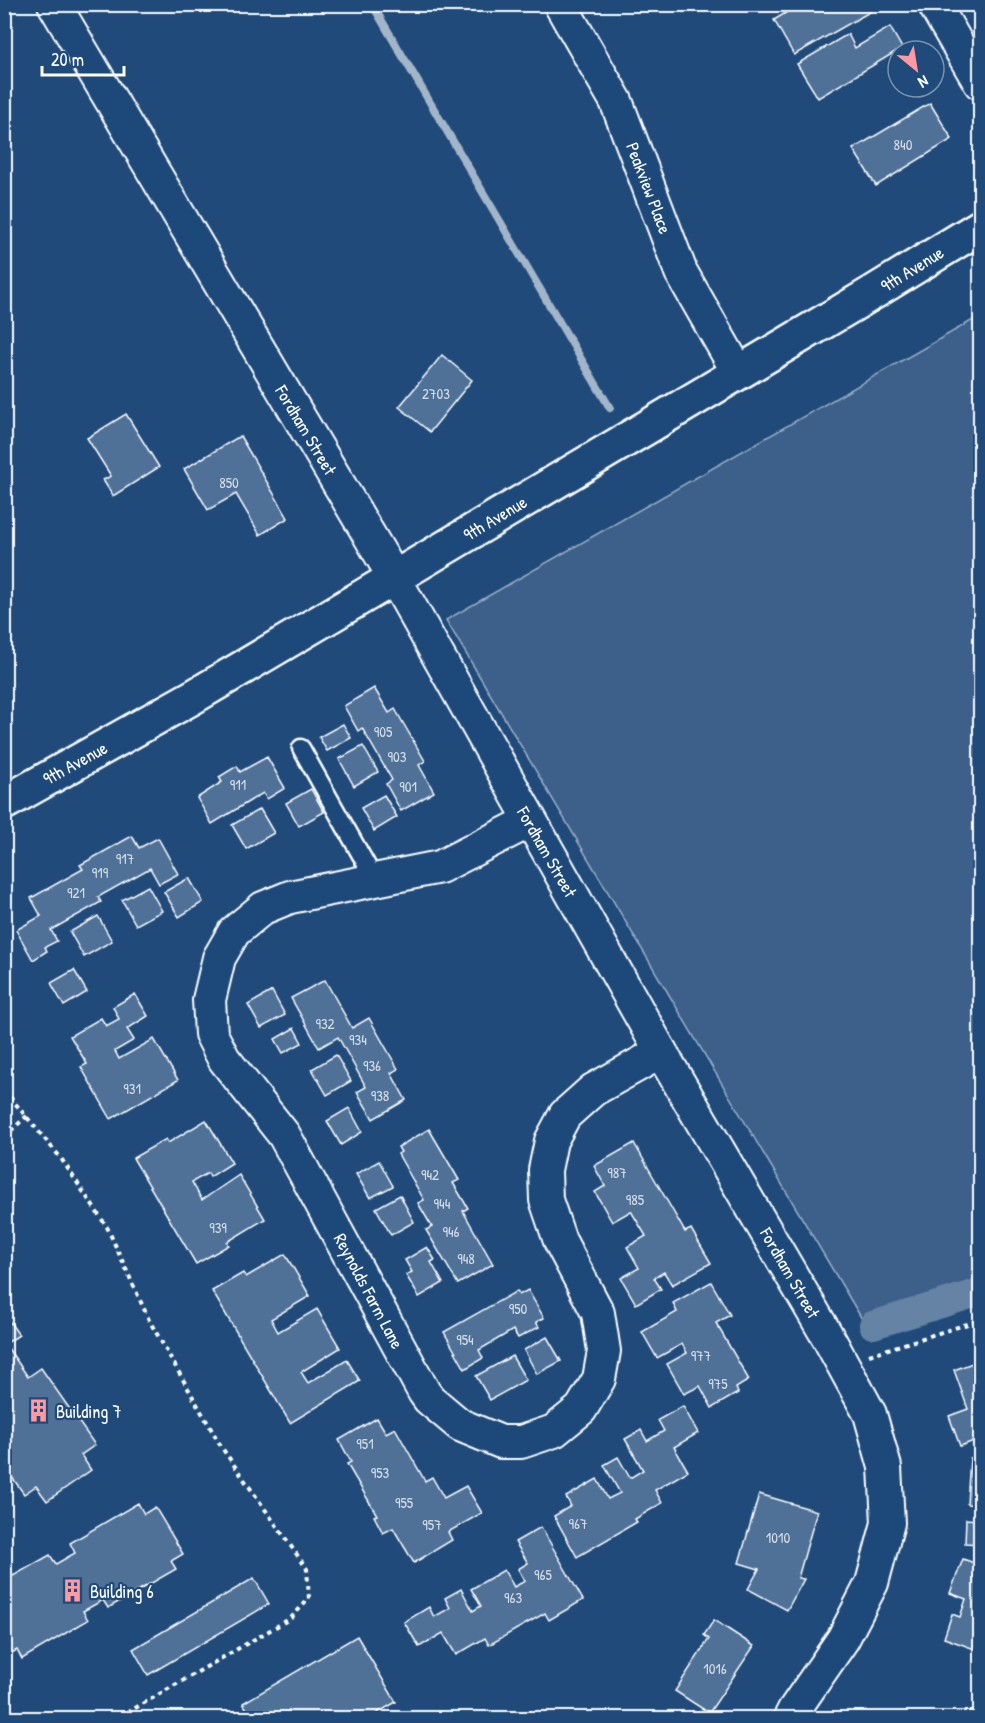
<svg xmlns="http://www.w3.org/2000/svg" width="985" height="1723" font-family="'Patrick Hand',sans-serif">
	<style>
		.green { fill: #3c618b; stroke: #9eb0c5; stroke-width: 1.5 }
		.lines { fill: none; stroke-linecap: round; stroke-linejoin: round }
		.stream { stroke: #a3b5c8; stroke-width: 8 }
		.canal { stroke: #6583a4; stroke-width: 28 }
		.building { fill: #507197; stroke: #fff; stroke-width: 1.5 }
		.service-casing { stroke: #fff; stroke-width: 21 }
		.minor-casing { stroke: #fff; stroke-width: 36 }
		.secondary-casing { stroke: #fff; stroke-width: 38 }
		.path { stroke: #fff; stroke-width: 4; stroke-dasharray: 4.5 4.5; stroke-linecap: butt }
		.service { stroke: #1f4a7a; stroke-width: 16 }
		.minor { stroke: #1f4a7a; stroke-width: 32 }
		.secondary { stroke: #1f4a7a; stroke-width: 33 }
		.labels { text-anchor: middle; dominant-baseline: central; stroke-width: 4.5; stroke-linejoin: round; paint-order: stroke }
		.number-label { font-size: 15px; fill: #d3dce5 }
		.street-label { font-size: 18px; fill: #fff; stroke: #1f4a7a }
		.poi-label { font-size: 18px; fill: #fff; stroke: #1f4a7a; text-anchor: start }
	</style>
	<rect width="100%" height="100%" fill="#1f4a7a"/>
	<filter id="ink" filterUnits="userSpaceOnUse"><feTurbulence type="fractalNoise" baseFrequency=".0167" numOctaves="2"/><feDisplacementMap in="SourceGraphic" scale="12" xChannelSelector="R" yChannelSelector="G"/><feConvolveMatrix kernelMatrix="1 2 1 2 8 2 1 2 1" color-interpolation-filters="sRGB"/></filter>
	<g filter="url(#ink)">
		<!-- green -->
		<path class="green" d="M980 316V1282L862 1319 446 620Z"/>
		<g class="lines">
			<!-- stream -->
			<path class="stream" d="M372 4 610 408"/>
			<!-- canal -->
			<path class="canal" d="M873 1325 980 1292"/>
		</g>
		<!-- building -->
		<g class="building">
			<path d="M800 4H872L875 9 794 55 774 20Z"/>
			<path d="M890 27 902 48 818 98 797 64 848 34 855 48Z"/>
			<path d="M930 103 952 139 876 186 853 149Z"/>
			<path d="M442 355 472 380 430 432 399 407Z"/>
			<path d="M126 414 159 467 113 496 103 480 111 476 87 438Z"/>
			<path d="M240 436 288 518 260 535 236 494 208 510 184 469Z"/>
			<path d="M374 688 389 713 395 709 425 761 419 765 434 792 401 811 386 784 392 780 362 728 358 731 344 706Z"/>
			<path d="M343 724 351 738 327 751 319 737Z"/>
			<path d="M363 746 378 772 354 786 339 759Z"/>
			<path d="M267 757 285 788 267 799 263 793 212 824 197 798 222 782 219 777 237 766 240 772Z"/>
			<path d="M311 789 324 812 299 826 286 803Z"/>
			<path d="M384 795 397 817 374 831 361 808Z"/>
			<path d="M260 809 274 833 246 849 232 825Z"/>
			<path d="M132 836 139 848 158 838 178 874 159 884 150 868 98 897 101 902 51 930 57 941 45 947 47 951 33 960 16 930 41 916 31 898 83 869 80 865Z"/>
			<path d="M189 878 203 902 179 917 164 892Z"/>
			<path d="M148 886 162 911 136 925 122 900Z"/>
			<path d="M98 916 112 941 84 957 70 932Z"/>
			<path d="M74 970 87 992 64 1006 51 983Z"/>
			<path d="M325 980 352 1028 369 1018 398 1069 391 1073 406 1100 373 1119 357 1092 366 1087 338 1037 319 1048 291 998Z"/>
			<path d="M272 991 285 1015 261 1028 248 1005Z"/>
			<path d="M135 994 148 1016 127 1029 134 1040 115 1051 119 1059 154 1039 178 1080 111 1119 81 1067 87 1064 70 1036 101 1018 106 1026 119 1019 113 1007Z"/>
			<path d="M294 1028 302 1043 283 1053 275 1039Z"/>
			<path d="M336 1055 351 1081 327 1095 312 1069Z"/>
			<path d="M349 1108 362 1132 341 1145 327 1121Z"/>
			<path d="M206 1120 232 1163 210 1177 208 1173 192 1182 202 1200 239 1175 265 1219 227 1242 229 1245 196 1264 133 1158 166 1139 168 1143Z"/>
			<path d="M429 1129 459 1180 453 1183 468 1208 463 1211 493 1264 458 1284 426 1230 432 1227 418 1203 424 1200 398 1154 401 1152 398 1147Z"/>
			<path d="M634 1143 685 1232 691 1229 711 1263 672 1285 664 1272 654 1278 661 1289 636 1304 621 1278 639 1268 627 1247 646 1236 631 1211 612 1222 595 1192 605 1186 594 1166Z"/>
			<path d="M379 1161 393 1186 370 1198 356 1174Z"/>
			<path d="M400 1195 414 1222 391 1235 376 1208Z"/>
			<path d="M427 1247 435 1260 431 1262 443 1283 419 1297 406 1275 412 1272 405 1260Z"/>
			<path d="M285 1254 310 1296 271 1319 278 1332 317 1309 340 1348 301 1372 308 1383 347 1360 360 1381 290 1423 212 1291 243 1273 246 1277Z"/>
			<path d="M711 1282 730 1315 716 1323 749 1380 736 1388 738 1393 712 1408 700 1386 684 1394 667 1364 687 1353 682 1344 657 1358 642 1332 677 1312 673 1303Z"/>
			<path d="M528 1290 544 1318 536 1322 539 1327 518 1338 513 1330 479 1350 483 1358 465 1369 444 1332 517 1291 519 1295Z"/>
			<path d="M4 1314 19 1335 5 1344 28 1377 41 1368 95 1445 81 1455 91 1470 47 1501 36 1486 24 1494 4 1466Z"/>
			<path d="M547 1337 561 1361 537 1374 524 1350Z"/>
			<path d="M512 1356 526 1380 490 1400 476 1376Z"/>
			<path d="M980 1360V1439L960 1446 949 1416 968 1409 954 1370Z"/>
			<path d="M683 1406 698 1433 674 1447 688 1471 655 1490 662 1503 635 1519 637 1522 577 1557 554 1516 571 1506 566 1497 597 1479 608 1499 620 1493 604 1465 618 1457 630 1478 643 1470 625 1439 641 1430 647 1441 664 1431 658 1420Z"/>
			<path d="M377 1418 386 1433 395 1428 425 1481 432 1477 444 1498 466 1486 482 1513 448 1532 452 1540 414 1563 393 1528 383 1533 374 1516 377 1515 347 1464 351 1462 339 1440Z"/>
			<path d="M970 1458 980 1459V1544L965 1543 966 1519 977 1520 978 1505 967 1504Z"/>
			<path d="M759 1494 817 1511 798 1578 804 1579 787 1610 748 1589 759 1569 739 1563Z"/>
			<path d="M138 1503 144 1514 155 1507 183 1554 171 1561 176 1569 108 1608 103 1600 83 1611 88 1620 22 1659 17 1650 6 1656 4 1653V1581L50 1555 56 1564 75 1553 70 1543Z"/>
			<path d="M541 1527 583 1600 549 1620 545 1613 489 1645 485 1638 456 1655 443 1633 419 1647 404 1622 429 1607 434 1617 450 1608 445 1598 461 1589 473 1611 481 1606 471 1589 504 1570 514 1587 525 1581 518 1569 528 1563 515 1542Z"/>
			<path d="M963 1559 980 1565V1651L944 1638 952 1614 960 1617 966 1599 950 1593Z"/>
			<path d="M254 1578 269 1604 148 1675 133 1649Z"/>
			<path d="M714 1620 754 1646 709 1713 675 1691 709 1639 704 1635Z"/>
			<path d="M357 1636 396 1702 369 1718H252L243 1703Z"/>
		</g>
		<g class="lines">
			<defs>
				<path id="service" d="M301 748 375 880"/>
				<g id="minor">
					<path d="M54 4 391 572 661 1052 829 1339 870 1414 885 1467 888 1523 872 1583 843 1639 794 1710 790 1718"/>
					<path d="M560 4 616 101 681 272 738 372"/>
					<path d="M934 4 980 83"/>
					<path d="M530 821 440 867 290 897 263 908 234 932 219 958 209 1000 211 1034 224 1059 284 1135 424 1392 429 1399 460 1425 501 1442H521L554 1431 581 1409 599 1379 604 1351 598 1313 560 1241 546 1200 545 1170 551 1141 565 1115 593 1090 661 1052"/>
				</g>
				<path id="secondary" d="M4 803 193 697 394 578 874 292 980 227"/>
			</defs>
			<!-- service casing -->
			<use href="#service" class="service-casing"/>
			<!-- minor casing -->
			<use href="#minor" class="minor-casing"/>
			<!-- secondary casing -->
			<use href="#secondary" class="secondary-casing"/>
			<!-- path -->
			<g class="path">
				<path d="M4 1090 60 1157 107 1227 149 1320 222 1448 307 1569 309 1599 291 1618 118 1718"/>
				<path d="M4 1137 27 1116"/>
				<path d="M869 1355 980 1320"/>
			</g>
			<!-- service -->
			<use href="#service" class="service"/>
			<!-- minor -->
			<use href="#minor" class="minor"/>
			<!-- secondary -->
			<use href="#secondary" class="secondary"/>
		</g>
	</g>
	<!-- icons -->
	<defs>
		<symbol id="building-bare" viewBox="-9 -9 18 18"><path d="M-4-6H4V6H1V3H-1V6H-4ZM-2.5-4.3h1.7v1.8h-1.7ZM.8-4.3h1.7v1.8H.8ZM-2.5-1h1.7V.8h-1.7ZM.8-1h1.7V.8H.8Z" fill="#ff9aa2" stroke="#1f4a7a" stroke-width="2.5" paint-order="stroke"/></symbol>
	</defs>
	<g fill-rule="evenodd">
		<use href="#building-bare" x="22" y="1394" width="33" height="33"/>
		<use href="#building-bare" x="56" y="1574" width="33" height="33"/>
	</g>
	<g class="labels">
		<!-- number labels -->
		<g class="number-label">
			<text x="903" y="144">840</text>
			<text x="436" y="393">2703</text>
			<text x="229" y="482">850</text>
			<text x="383" y="731">905</text>
			<text x="397" y="756">903</text>
			<text x="238" y="784">911</text>
			<text x="408" y="786">901</text>
			<text x="125" y="858">917</text>
			<text x="100" y="872">919</text>
			<text x="76" y="892">921</text>
			<text x="325" y="1023">932</text>
			<text x="358" y="1039">934</text>
			<text x="372" y="1065">936</text>
			<text x="132" y="1088">931</text>
			<text x="380" y="1095">938</text>
			<text x="617" y="1172">987</text>
			<text x="430" y="1174">942</text>
			<text x="635" y="1199">985</text>
			<text x="442" y="1203">944</text>
			<text x="218" y="1227">939</text>
			<text x="451" y="1231">946</text>
			<text x="466" y="1258">948</text>
			<text x="518" y="1308">950</text>
			<text x="465" y="1339">954</text>
			<text x="701" y="1355">977</text>
			<text x="718" y="1383">975</text>
			<text x="365" y="1443">951</text>
			<text x="380" y="1472">953</text>
			<text x="404" y="1502">955</text>
			<text x="578" y="1523">967</text>
			<text x="432" y="1524">957</text>
			<text x="778" y="1537">1010</text>
			<text x="543" y="1574">965</text>
			<text x="513" y="1597">963</text>
			<text x="715" y="1668">1016</text>
		</g>
		<!-- street labels -->
		<g class="street-label">
			<text transform="translate(649 188) rotate(69)">Peakview Place</text>
			<text transform="translate(912 269) rotate(-32)">9th Avenue</text>
			<text transform="translate(306 430) rotate(59)">Fordham Street</text>
			<text transform="translate(495 518) rotate(-31)">9th Avenue</text>
			<text transform="translate(75 763) rotate(-29)">9th Avenue</text>
			<text transform="translate(547 852) rotate(60)">Fordham Street</text>
			<text transform="translate(790 1273) rotate(60)">Fordham Street</text>
			<text transform="translate(369 1291) rotate(62)">Reynolds Farm Lane</text>
		</g>
		<!-- poi labels -->
		<g class="poi-label">
			<text x="56" y="1411">Building 7</text>
			<text x="90" y="1591">Building 6</text>
		</g>
	</g>
	<!-- margin -->
	<rect width="985" height="1723" fill="none" stroke="#1f4a7a" stroke-width="24"/>
	<rect x="12" y="12" width="961" height="1699" fill="none" stroke="#fff" stroke-width="2" filter="url(#ink)"/>
	<!-- north arrow -->
	<g transform="translate(916 69) rotate(150)"><circle r="28" fill="#1f4a7a" stroke="#7992af" stroke-width="1.5"/>
	<path d="M0-4.5L10 22L0 15L-10 22Z" fill="#ff9aa2"/>
	<text y="-9" font-size="16" font-weight="bold" text-anchor="middle" fill="#ffffff">N</text>
	</g>
	<!-- scale -->
	<path d="M42 66v9h82v-9" fill="none" stroke="#ffffff" stroke-width="3"/>
	<text x="51" y="66" font-size="18" fill="#ffffff" stroke="#1f4a7a" stroke-width="4.5" paint-order="stroke">20 m</text>
</svg>
